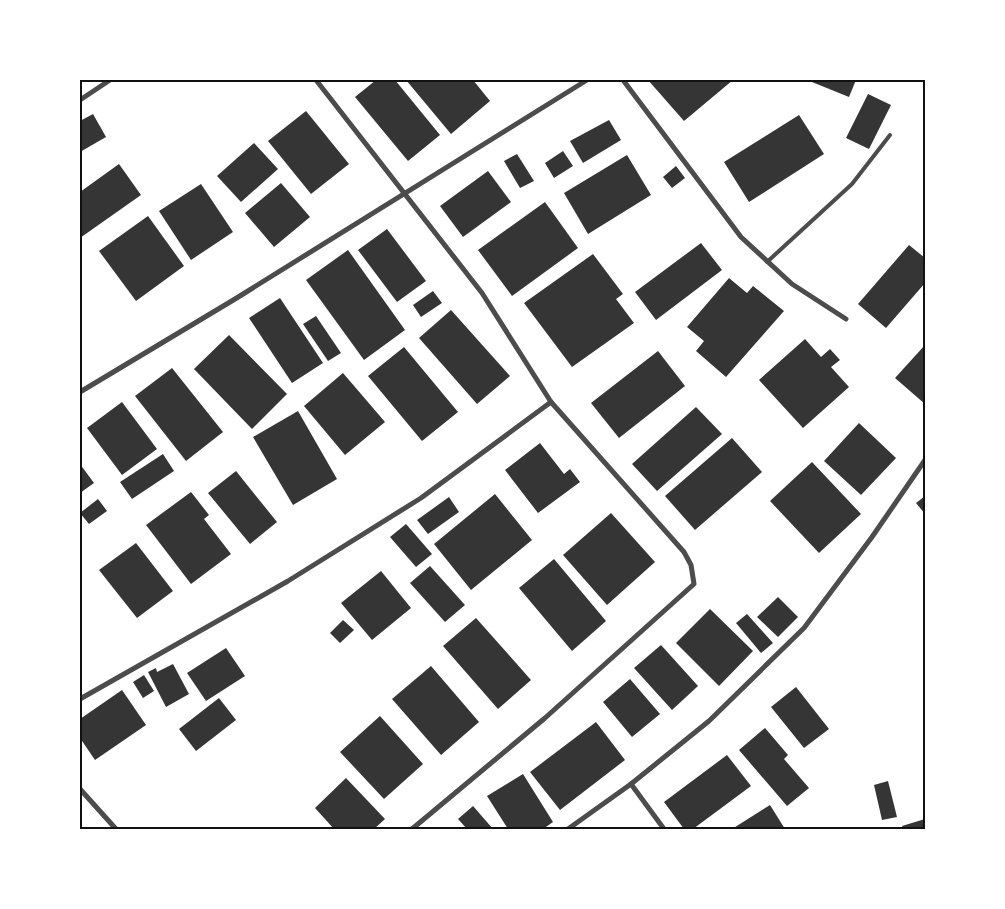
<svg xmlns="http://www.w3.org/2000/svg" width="1005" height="909" font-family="'Roboto Condensed',sans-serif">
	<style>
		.building { fill: #353535 }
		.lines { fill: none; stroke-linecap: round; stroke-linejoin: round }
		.service { stroke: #4c4c4c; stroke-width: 4 }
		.minor { stroke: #4c4c4c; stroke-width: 5 }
		.neatline { fill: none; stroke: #111; stroke-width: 2 }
	</style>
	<rect width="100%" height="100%" fill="#fff"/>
	<!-- building -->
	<g class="building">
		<path d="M376 80H395L440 135 408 161 355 97Z"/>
		<path d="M406 80H473L490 101 451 134Z"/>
		<path d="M648 80H733L684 121Z"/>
		<path d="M807 80H856L849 97Z"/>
		<path d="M868 94 891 105 869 149 846 138Z"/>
		<path d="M306 111 349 164 311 194 268 141Z"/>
		<path d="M93 114 106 137 80 152V121Z"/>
		<path d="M799 115 824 154 749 202 724 162Z"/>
		<path d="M609 120 621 140 583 163 570 141Z"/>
		<path d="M254 143 278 169 241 202 217 176Z"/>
		<path d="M563 151 573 166 554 178 545 163Z"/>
		<path d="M517 154 534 181 520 188 504 161Z"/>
		<path d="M627 155 651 195 588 234 564 193Z"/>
		<path d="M119 164 141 195 80 238V192Z"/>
		<path d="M676 166 685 178 672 188 663 177Z"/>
		<path d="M488 171 511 202 463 237 440 206Z"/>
		<path d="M281 183 310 217 274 247 245 213Z"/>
		<path d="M201 184 233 232 191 260 159 211Z"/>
		<path d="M545 202 578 248 512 296 478 250Z"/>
		<path d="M148 216 184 266 136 301 99 251Z"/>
		<path d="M387 229 426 281 397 302 358 250Z"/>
		<path d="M701 243 722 270 656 320 635 292Z"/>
		<path d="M909 245 925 258V283L886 328 858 304Z"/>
		<path d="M348 250 405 330 364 360 306 280Z"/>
		<path d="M593 254 623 294 616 299 634 323 572 367 524 303Z"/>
		<path d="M729 278 747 293 753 286 784 311 726 377 696 351 704 341 687 327Z"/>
		<path d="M433 291 442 303 421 317 413 305Z"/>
		<path d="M280 298 323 363 292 383 249 318Z"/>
		<path d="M451 310 510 376 477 404 419 338Z"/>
		<path d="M316 316 341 353 328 361 303 324Z"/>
		<path d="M229 335 287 394 252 429 194 369Z"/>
		<path d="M805 339 821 357 830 349 840 360 831 367 849 387 803 428 759 380Z"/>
		<path d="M925 345V404L895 378Z"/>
		<path d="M404 347 458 412 422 441 368 376Z"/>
		<path d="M658 351 685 386 619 438 591 403Z"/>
		<path d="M172 368 223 432 186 461 135 396Z"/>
		<path d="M343 373 385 422 345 455 304 406Z"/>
		<path d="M122 402 157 449 122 475 87 428Z"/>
		<path d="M696 407 722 434 657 491 632 464Z"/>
		<path d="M298 411 337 479 293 505 253 437Z"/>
		<path d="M859 423 896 458 861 495 824 461Z"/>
		<path d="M732 438 762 472 695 530 665 496Z"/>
		<path d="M540 443 564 474 570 469 580 482 538 513 505 470Z"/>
		<path d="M163 454 174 471 132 499 120 482Z"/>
		<path d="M812 462 861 514 819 553 770 501Z"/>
		<path d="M80 464 94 483 80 493Z"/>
		<path d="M236 471 277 522 250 544 208 493Z"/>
		<path d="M191 492 209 515 204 519 231 554 191 584 146 525Z"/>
		<path d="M495 494 532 540 471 590 434 544Z"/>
		<path d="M925 496V514L916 503Z"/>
		<path d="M449 497 459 512 428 534 417 520Z"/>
		<path d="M98 499 107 511 89 524 80 513Z"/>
		<path d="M611 513 655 562 607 605 563 555Z"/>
		<path d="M406 524 432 554 416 567 390 537Z"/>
		<path d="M136 543 173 591 137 618 99 570Z"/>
		<path d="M554 559 606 621 572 651 519 588Z"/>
		<path d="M430 566 465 605 445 622 410 583Z"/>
		<path d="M381 571 411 608 372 640 341 603Z"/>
		<path d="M778 597 798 617 778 637 757 617Z"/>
		<path d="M710 609 753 651 719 686 676 643Z"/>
		<path d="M747 614 773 643 761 653 736 623Z"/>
		<path d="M476 618 531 680 498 709 443 646Z"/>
		<path d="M343 620 354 630 340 643 330 633Z"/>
		<path d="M661 645 698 686 672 710 634 668Z"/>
		<path d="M226 648 245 676 206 701 187 673Z"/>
		<path d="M173 664 189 694 166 707 148 672 156 668 157 672Z"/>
		<path d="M431 666 479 722 441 755 392 699Z"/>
		<path d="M144 675 154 691 143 698 133 682Z"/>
		<path d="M630 679 660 714 632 737 603 702Z"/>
		<path d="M796 687 829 729 804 748 771 707Z"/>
		<path d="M122 690 146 725 95 760 80 738V719Z"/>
		<path d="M219 698 236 720 196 751 179 729Z"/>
		<path d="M380 716 423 764 384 799 340 752Z"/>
		<path d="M596 722 625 760 560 810 530 772Z"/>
		<path d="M765 728 788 755 784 759 809 788 787 806 739 750Z"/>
		<path d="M727 755 751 786 693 829H684L664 802Z"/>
		<path d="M523 774 553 822 543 829H508L487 796Z"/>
		<path d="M346 778 385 819 374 829H334L315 808Z"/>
		<path d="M888 781 897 817 882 820 874 785Z"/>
		<path d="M770 805 785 829H732Z"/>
		<path d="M473 806 493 829H467L458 819Z"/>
		<path d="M925 819V829H903L902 826Z"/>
	</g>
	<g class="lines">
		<!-- service -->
		<path class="service" d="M767 262 852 184 890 135"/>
		<!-- minor -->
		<g class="minor">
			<path d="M316 80 482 293 551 402 684 552 691 565 694 584 545 718 412 829"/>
			<path d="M623 80 741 237 792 284 846 319"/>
			<path d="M80 100 110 80"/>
			<path d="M80 392 235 299 587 80"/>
			<path d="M80 699 288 581 421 498 551 402"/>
			<path d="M631 784 664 829"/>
			<path d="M80 789 116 829"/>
			<path d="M568 829 631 784 709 721 804 628 872 537 925 460"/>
		</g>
	</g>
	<!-- border -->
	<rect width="1005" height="909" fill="none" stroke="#ffffff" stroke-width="162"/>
	<rect x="81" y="81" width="843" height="747" class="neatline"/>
</svg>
